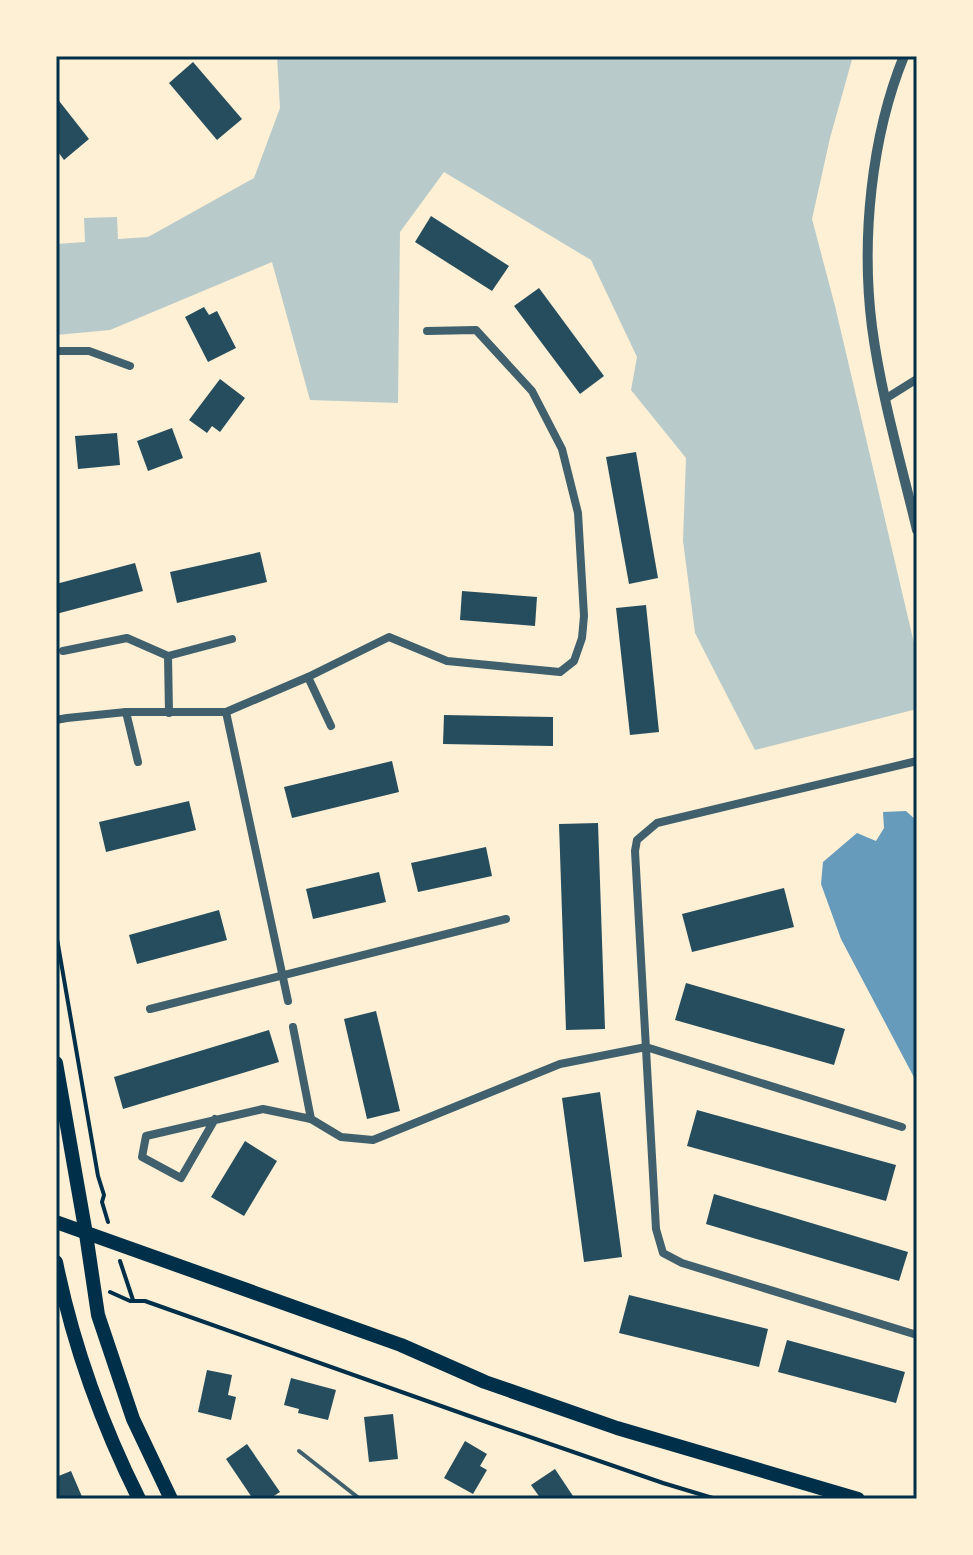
<svg xmlns="http://www.w3.org/2000/svg" width="973" height="1555" font-family="'Exo 2',sans-serif">
	<style>
		.green { fill: #b9caca }
		.water { fill: #669bbc }
		.building { fill: #264d5e }
		.lines { fill: none; stroke-linecap: round; stroke-linejoin: round }
		.path { stroke: #003049; stroke-width: 4 }
		.service { stroke: #3f606c; stroke-width: 4 }
		.minor { stroke: #3f606c; stroke-width: 8 }
		.tertiary { stroke: #3f606c; stroke-width: 10 }
		.primary { stroke: #003049; stroke-width: 14 }
		.neatline { fill: none; stroke: #003049; stroke-width: 3 }
	</style>
	<rect width="100%" height="100%" fill="#fdf0d5"/>
	<!-- green -->
	<path class="green" d="M277 56H853L830 138 812 219 835 306 917 656V709L755 750 695 633 683 541 686 458 631 390 637 357 591 260 444 172 400 232 398 403 310 400 272 262 110 330 56 335V244L85 242 84 218 117 217 118 239 148 237 254 178 280 108Z"/>
	<!-- water -->
	<path class="water" d="M906 811 917 821V1083L841 939 821 884 823 862 857 833 876 841 884 828 883 812Z"/>
	<!-- building -->
	<g class="building">
		<path d="M193 62 242 119 217 140 169 83Z"/>
		<path d="M56 97 89 139 64 160 56 149Z"/>
		<path d="M431 216 509 266 492 291 415 242Z"/>
		<path d="M539 288 604 376 580 394 514 306Z"/>
		<path d="M204 307 209 315 217 311 236 348 208 362 185 317Z"/>
		<path d="M220 379 245 398 220 432 212 426 207 433 189 420Z"/>
		<path d="M172 428 183 458 148 471 137 441Z"/>
		<path d="M117 433 120 465 78 469 75 436Z"/>
		<path d="M636 452 658 578 629 584 606 457Z"/>
		<path d="M260 552 267 582 177 603 170 572Z"/>
		<path d="M135 563 143 591 56 614V584Z"/>
		<path d="M462 591 537 597 535 626 460 620Z"/>
		<path d="M646 605 659 732 630 735 616 608Z"/>
		<path d="M444 715 553 717V746L443 744Z"/>
		<path d="M392 761 399 792 292 818 284 787Z"/>
		<path d="M189 801 196 830 106 852 99 822Z"/>
		<path d="M598 823 605 1029 566 1030 559 824Z"/>
		<path d="M486 847 492 876 418 892 411 863Z"/>
		<path d="M379 872 386 902 313 919 306 889Z"/>
		<path d="M784 888 794 927 692 952 682 914Z"/>
		<path d="M219 910 227 940 137 964 129 935Z"/>
		<path d="M686 983 845 1029 834 1065 675 1020Z"/>
		<path d="M376 1011 400 1111 367 1119 344 1019Z"/>
		<path d="M269 1030 279 1062 123 1109 114 1077Z"/>
		<path d="M600 1092 622 1257 584 1262 562 1098Z"/>
		<path d="M697 1110 896 1165 886 1201 687 1146Z"/>
		<path d="M245 1141 277 1161 244 1216 211 1197Z"/>
		<path d="M714 1194 908 1252 899 1281 706 1224Z"/>
		<path d="M629 1295 768 1329 759 1367 619 1333Z"/>
		<path d="M787 1340 905 1372 896 1403 778 1372Z"/>
		<path d="M207 1370 232 1375 228 1395 236 1397 231 1420 198 1412Z"/>
		<path d="M291 1378 336 1390 328 1420 298 1413 299 1409 284 1405Z"/>
		<path d="M393 1414 398 1459 369 1462 364 1417Z"/>
		<path d="M465 1441 487 1454 480 1466 487 1470 473 1494 444 1478Z"/>
		<path d="M247 1444 280 1492 269 1499H253L226 1459Z"/>
		<path d="M555 1469 575 1499H541L531 1485Z"/>
		<path d="M71 1471 83 1499H56V1477Z"/>
	</g>
	<g class="lines">
		<!-- path -->
		<g class="path">
			<path d="M56 933 98 1176 104 1195 102 1202 108 1222"/>
			<path d="M120 1261 133 1300"/>
			<path d="M110 1292 130 1301H145L475 1418 663 1483 716 1499"/>
		</g>
		<!-- service -->
		<path class="service" d="M299 1451 360 1499"/>
		<!-- minor -->
		<g class="minor">
			<path d="M56 351H89L130 366"/>
			<path d="M885 399 917 379"/>
			<path d="M63 651 127 638 168 656 169 713"/>
			<path d="M168 656 232 639"/>
			<path d="M308 677 331 726"/>
			<path d="M126 712 138 762"/>
			<path d="M226 712 288 1001"/>
			<path d="M56 720 67 718 126 712H226L308 677 389 637 447 661 560 672 574 661 582 638 584 616 578 513 562 449 532 391 476 330 427 331"/>
			<path d="M917 761 657 823 637 840 635 851 656 1229 663 1253 682 1263 917 1335"/>
			<path d="M150 1009 506 919"/>
			<path d="M293 1027 311 1119"/>
			<path d="M215 1119 181 1178 142 1157 146 1136 263 1109 311 1119 341 1137 373 1140 560 1064 646 1047 902 1127"/>
		</g>
		<!-- tertiary -->
		<path class="tertiary" d="M904 56C871 137 861 240 872 327 881 395 901 463 917 530"/>
		<!-- primary -->
		<g class="primary">
			<path d="M56 1063 86 1234 98 1315 133 1419 171 1499"/>
			<path d="M56 1222 401 1345 485 1382 617 1428 858 1499"/>
			<path d="M56 1262C73 1345 101 1423 139 1499"/>
		</g>
	</g>
	<!-- border -->
	<rect width="973" height="1555" fill="none" stroke="#fdf0d5" stroke-width="116"/>
	<rect x="58" y="58" width="857" height="1439" class="neatline"/>
</svg>
